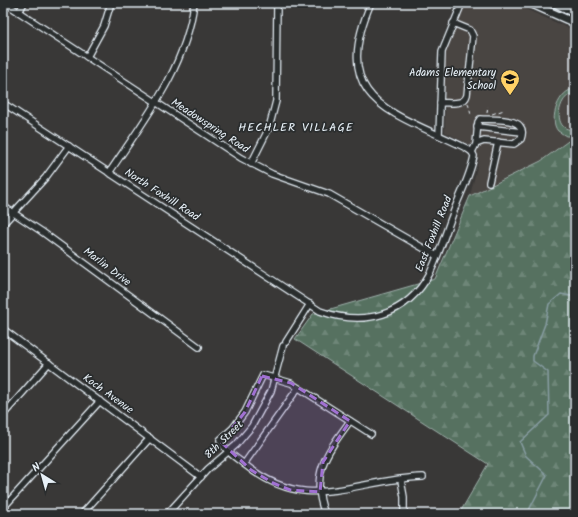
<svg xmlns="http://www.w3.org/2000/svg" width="578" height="517" font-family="Kalam,sans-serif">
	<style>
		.built { fill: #4a4542 }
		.grass { fill: #567160; stroke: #9fb1ac }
		.forest { fill: url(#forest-firs); stroke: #9fb1ac }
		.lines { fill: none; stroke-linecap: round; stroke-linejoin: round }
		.stream { stroke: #899ea4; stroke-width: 1.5 }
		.minor-casing { stroke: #e8f1f8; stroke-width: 8 }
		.major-casing { stroke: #e8f1f8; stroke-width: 10 }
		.path { stroke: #e8f1f8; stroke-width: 1; stroke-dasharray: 4 3; stroke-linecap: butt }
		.minor { stroke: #2a2d2e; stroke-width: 5.5 }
		.major { stroke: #2a2d2e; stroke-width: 7 }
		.marked { fill: #a171d3; fill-opacity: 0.2; stroke: #a171d3; stroke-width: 3; stroke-dasharray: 8 5; stroke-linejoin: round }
		.labels { text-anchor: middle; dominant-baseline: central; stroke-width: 3.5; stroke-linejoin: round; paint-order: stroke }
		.poi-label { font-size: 11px; fill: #e8f1f8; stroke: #2a2d2e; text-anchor: end }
		.street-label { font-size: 11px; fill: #e8f1f8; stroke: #2a2d2e }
		.neighbourhood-label { font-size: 12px; letter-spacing: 1px; fill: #e8f1f8; stroke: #2a2d2e }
	</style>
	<defs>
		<pattern id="forest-firs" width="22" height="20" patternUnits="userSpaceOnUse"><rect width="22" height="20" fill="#567160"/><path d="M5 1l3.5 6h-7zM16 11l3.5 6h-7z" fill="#6e8678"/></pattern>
	</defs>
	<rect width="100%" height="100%" fill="#393837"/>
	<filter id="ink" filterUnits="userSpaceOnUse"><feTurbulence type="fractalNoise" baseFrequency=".025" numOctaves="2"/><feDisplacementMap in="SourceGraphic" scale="8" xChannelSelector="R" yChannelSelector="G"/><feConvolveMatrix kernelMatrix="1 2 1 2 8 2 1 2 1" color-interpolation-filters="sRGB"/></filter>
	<g filter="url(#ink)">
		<!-- built -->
		<path class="built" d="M466 3H512L575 31V136L541 161 470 196 479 159 472 146 445 132V59L447 42Z"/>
		<!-- grass -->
		<path class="grass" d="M575 89V93C556 95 552 134 575 129V136H566L558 131C548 120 559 89 575 89Z"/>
		<!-- forest -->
		<path class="forest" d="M575 136V514H459L488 464 295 339 313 314 435 279 470 196 541 161Z"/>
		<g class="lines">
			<!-- stream -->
			<path class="stream" d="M527 514 547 475 526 456 520 442 549 415 548 372 533 361V356L545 324 549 304 561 294 575 297"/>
			<defs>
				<g id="minor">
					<path d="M5 3 241 158 272 174 329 194 437 256"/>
					<path d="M19 12 24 3"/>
					<path d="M87 57 104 26 111 3"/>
					<path d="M3 103 320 311C364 327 407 316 430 273 439 255 445 234 452 216 459 196 470 177 474 156L472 152 466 148C394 112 328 103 371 3"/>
					<path d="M440 103C449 102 464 106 467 95L473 36 470 30 453 23"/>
					<path d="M477 127 522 132"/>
					<path d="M439 135 442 52 462 3"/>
					<path d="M472 152 476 144 478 122 480 119C495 120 529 116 521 139L514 144 484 141 476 144"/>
					<path d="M251 164 269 128 276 101 277 3"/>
					<path d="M109 173C145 119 186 68 194 3"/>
					<path d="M489 182 498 142"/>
					<path d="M3 206 41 231 199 347"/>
					<path d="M3 224 46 177 69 146"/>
					<path d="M3 329 201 477"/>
					<path d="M286 342 310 304"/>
					<path d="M3 415 49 363"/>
					<path d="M371 434 291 383 263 375 245 412 233 428 220 440C225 451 235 457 244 464 308 516 353 479 423 477"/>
					<path d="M244 464 298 388"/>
					<path d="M401 480 404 497V514"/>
					<path d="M3 508 100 401"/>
					<path d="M82 514 150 438"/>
					<path d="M167 514 208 469 236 445 252 426 271 391 283 346"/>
					<path d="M325 514C309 474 328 451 350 421"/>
				</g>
				<g id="major">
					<path d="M530 3 575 23"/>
					<path d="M555 3 575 13"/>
				</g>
			</defs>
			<!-- minor casing -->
			<use href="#minor" class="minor-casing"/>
			<!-- major casing -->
			<use href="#major" class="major-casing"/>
			<!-- path -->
			<g class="path">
				<path d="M468 103 471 115"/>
				<path d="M487 113 488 106"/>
				<path d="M492 114 504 110"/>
			</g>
			<!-- minor -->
			<use href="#minor" class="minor"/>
			<!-- major -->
			<use href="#major" class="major"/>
		</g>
	</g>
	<!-- marked area -->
	<path class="marked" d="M262 376 291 383 350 421 323 462 320 492 290 490 273 483 251 470 221 442 245 412Z"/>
	<!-- icons -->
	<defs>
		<symbol id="school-pin" viewBox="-11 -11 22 30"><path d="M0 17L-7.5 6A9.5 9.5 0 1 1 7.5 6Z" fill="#ffd166" stroke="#2a2d2e"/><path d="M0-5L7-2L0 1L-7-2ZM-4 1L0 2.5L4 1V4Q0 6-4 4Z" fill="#111"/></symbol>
	</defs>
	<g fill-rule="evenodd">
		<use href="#school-pin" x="499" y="68" width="22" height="30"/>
	</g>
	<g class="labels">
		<!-- poi labels -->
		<g class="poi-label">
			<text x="496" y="73">Adams Elementary<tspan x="496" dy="13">School</tspan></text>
		</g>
		<!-- street labels -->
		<g class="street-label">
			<text transform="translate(210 126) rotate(33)">Meadowspring Road</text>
			<text transform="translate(162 195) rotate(33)">North Foxhill Road</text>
			<text transform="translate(434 234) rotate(-68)">East Foxhill Road</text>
			<text transform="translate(107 267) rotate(37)">Marlin Drive</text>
			<text transform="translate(108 394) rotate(36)">Koch Avenue</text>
			<text transform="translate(224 440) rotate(-44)">8th Street</text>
		</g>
		<!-- neighbourhood labels -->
		<g class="neighbourhood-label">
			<text x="296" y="127">HECHLER VILLAGE</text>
		</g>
	</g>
	<!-- margin -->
	<rect width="578" height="517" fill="none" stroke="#2a2d2e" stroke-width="16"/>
	<rect x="8" y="8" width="562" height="501" fill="none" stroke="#e8f1f8" stroke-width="1.5" filter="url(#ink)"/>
	<!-- north arrow -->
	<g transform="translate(42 475) rotate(323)" stroke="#2a2d2e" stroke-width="3" paint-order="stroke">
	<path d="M0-3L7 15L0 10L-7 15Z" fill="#e8f1f8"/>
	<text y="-6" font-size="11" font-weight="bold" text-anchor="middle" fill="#e8f1f8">N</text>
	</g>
</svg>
